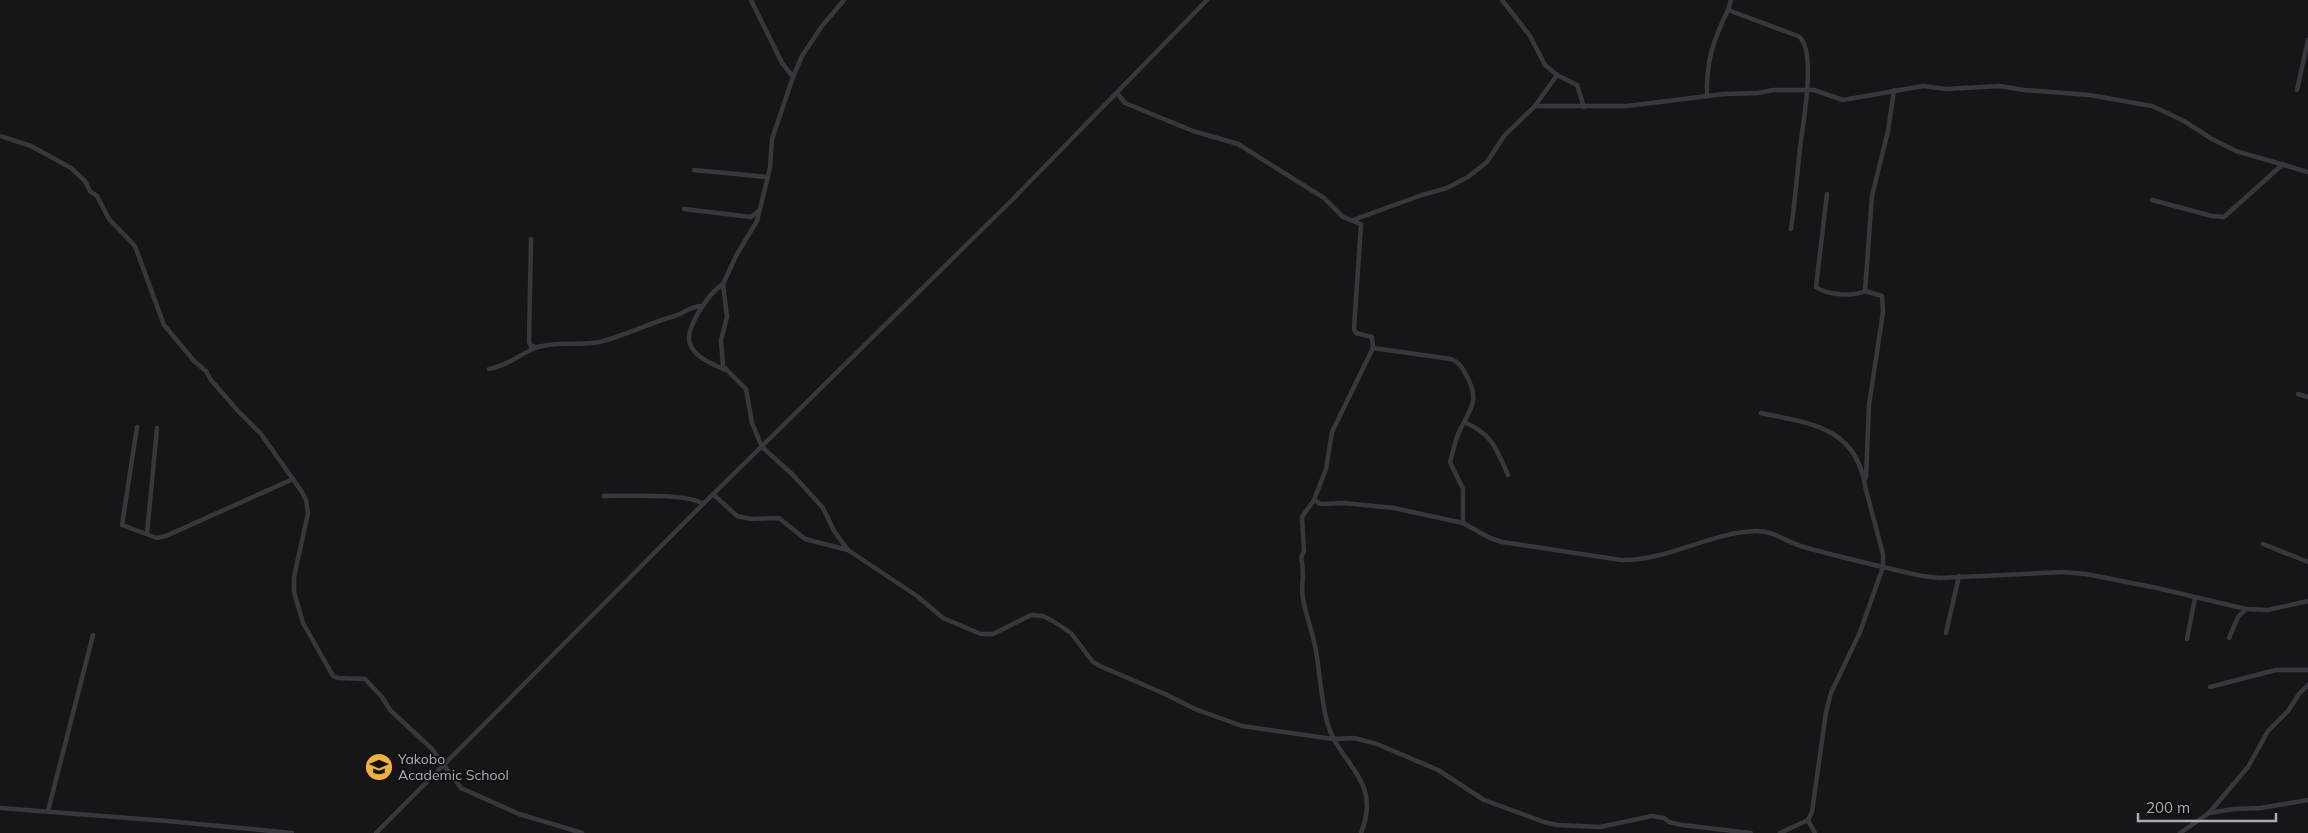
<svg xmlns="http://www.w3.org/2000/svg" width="2308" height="833" font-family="Mulish,sans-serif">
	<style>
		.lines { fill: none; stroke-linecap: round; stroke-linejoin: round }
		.minor { stroke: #37383d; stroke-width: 4.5 }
		.labels { text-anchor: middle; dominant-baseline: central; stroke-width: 4; stroke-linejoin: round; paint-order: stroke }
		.poi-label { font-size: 14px; fill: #a8adb8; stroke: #111113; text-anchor: start }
	</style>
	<rect width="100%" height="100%" fill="#161618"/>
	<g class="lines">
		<!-- minor -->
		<g class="minor">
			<path d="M751 0 782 63 793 77"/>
			<path d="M844 0 822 26 802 56 793 77 772 139 770 168 757 221 737 254 723 284 727 317 721 340 723 366 746 389 752 423 762 447 793 475 823 508 834 531 848 550 917 596 943 618 981 634H993L1031 615 1043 616 1053 621 1071 633 1093 662 1100 666 1165 694 1195 709 1242 726 1333 739 1354 738 1377 744 1438 770 1484 800 1544 822 1557 825 1600 827 1652 816 1664 818 1669 822 1682 825 1751 833"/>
			<path d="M1502 0 1530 36 1545 65 1557 75 1577 85 1584 107"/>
			<path d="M1731 0 1728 10 1798 36C1818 48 1802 128 1800 148 1797 175 1795 202 1791 229"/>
			<path d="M2297 90 2308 40"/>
			<path d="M1117 93 1125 103 1193 131 1238 144 1324 198 1343 217 1361 224 1354 329 1356 333 1372 337 1373 348 1332 432 1326 469 1314 500 1302 517 1304 551 1301 558C1306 574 1300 584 1303 599 1306 616 1313 633 1316 651 1320 674 1321 699 1327 722 1338 764 1383 779 1361 833"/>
			<path d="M1707 96C1706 61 1713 41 1728 10"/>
			<path d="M1535 106H1627L1724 94 1758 93 1774 90H1814L1843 100 1923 86 1946 89 1999 86 2024 90 2089 95 2152 106 2184 121 2212 139 2236 151 2308 172"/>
			<path d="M0 136 31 146 71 168 85 181 90 191 97 196 109 219 135 246 164 325 195 362 206 371 211 380 238 411 261 434 302 492 306 500 308 513 294 577V592L303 623 333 676 338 678 365 679 382 697 390 710 432 749 461 788 519 814 582 833"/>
			<path d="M694 170 768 177"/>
			<path d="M1827 194 1816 287C1827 295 1853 297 1865 291"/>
			<path d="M2152 200 2212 216 2224 217 2283 164"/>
			<path d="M684 209 751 217 760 210"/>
			<path d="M1353 220 1422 195 1447 188 1468 177 1487 162 1504 136 1535 106 1557 75"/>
			<path d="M531 239 529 342 531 346 536 347"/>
			<path d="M723 284C710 292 684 328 690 344 695 358 713 364 725 370"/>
			<path d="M1373 348 1451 359C1459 362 1462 367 1466 375 1481 401 1470 409 1459 432 1455 441 1453 452 1450 462L1463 489V523"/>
			<path d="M489 369C508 366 521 353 538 347 558 341 579 346 599 342 625 336 649 323 675 316 685 313 690 306 702 306"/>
			<path d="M2298 394 2308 397"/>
			<path d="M1761 413C1813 424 1857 427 1866 490L1883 554V567L1860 632 1831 693 1826 712 1812 812 1808 820 1780 833"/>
			<path d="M1466 423C1492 434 1497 450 1508 475"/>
			<path d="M137 427 122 525 157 538 166 536 293 479"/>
			<path d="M1866 478 1869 405 1883 312 1882 296 1865 291 1872 196 1888 131 1894 90"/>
			<path d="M714 495 737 516 751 519 779 518 805 539 848 550"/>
			<path d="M604 496C625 496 689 493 703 504"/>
			<path d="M1314 500 1321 504 1343 503 1394 508 1463 523 1490 538 1502 542 1621 560C1668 561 1710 532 1757 531 1774 531 1788 543 1804 547 1843 558 1882 567 1922 576L1940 578 2063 572 2086 574 2157 588 2246 609 2268 610 2308 601"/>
			<path d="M147 534 157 428"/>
			<path d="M2263 544 2308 562"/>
			<path d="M1946 633 1959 576"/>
			<path d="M2229 638 2238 617 2246 609"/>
			<path d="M2187 639 2195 598"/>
			<path d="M2210 687 2276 670H2308"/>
			<path d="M0 808 167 821 292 833"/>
			<path d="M48 811 93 635"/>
			<path d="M2209 813 2234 809 2261 808 2308 800"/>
			<path d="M1808 820 1815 833"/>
			<path d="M376 833 695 512 1012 200 1207 0"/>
			<path d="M2180 833 2209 813 2248 767 2268 731 2288 711 2299 694 2308 685"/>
		</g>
	</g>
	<!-- icons -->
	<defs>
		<symbol id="school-disc" viewBox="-11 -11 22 22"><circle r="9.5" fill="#f2b134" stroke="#111113"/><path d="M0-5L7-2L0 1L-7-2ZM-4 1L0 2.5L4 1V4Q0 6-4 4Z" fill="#111"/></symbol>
	</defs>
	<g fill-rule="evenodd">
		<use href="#school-disc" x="363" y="751" width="32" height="32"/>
	</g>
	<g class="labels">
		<!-- poi labels -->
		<g class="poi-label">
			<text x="398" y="759">Yakobo<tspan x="398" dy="16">Academic School</tspan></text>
		</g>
	</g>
	<!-- scale -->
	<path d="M2138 813v8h138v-8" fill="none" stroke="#a8adb8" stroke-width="2.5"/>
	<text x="2146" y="813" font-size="15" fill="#a8adb8" stroke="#111113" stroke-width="4" paint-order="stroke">200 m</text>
</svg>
